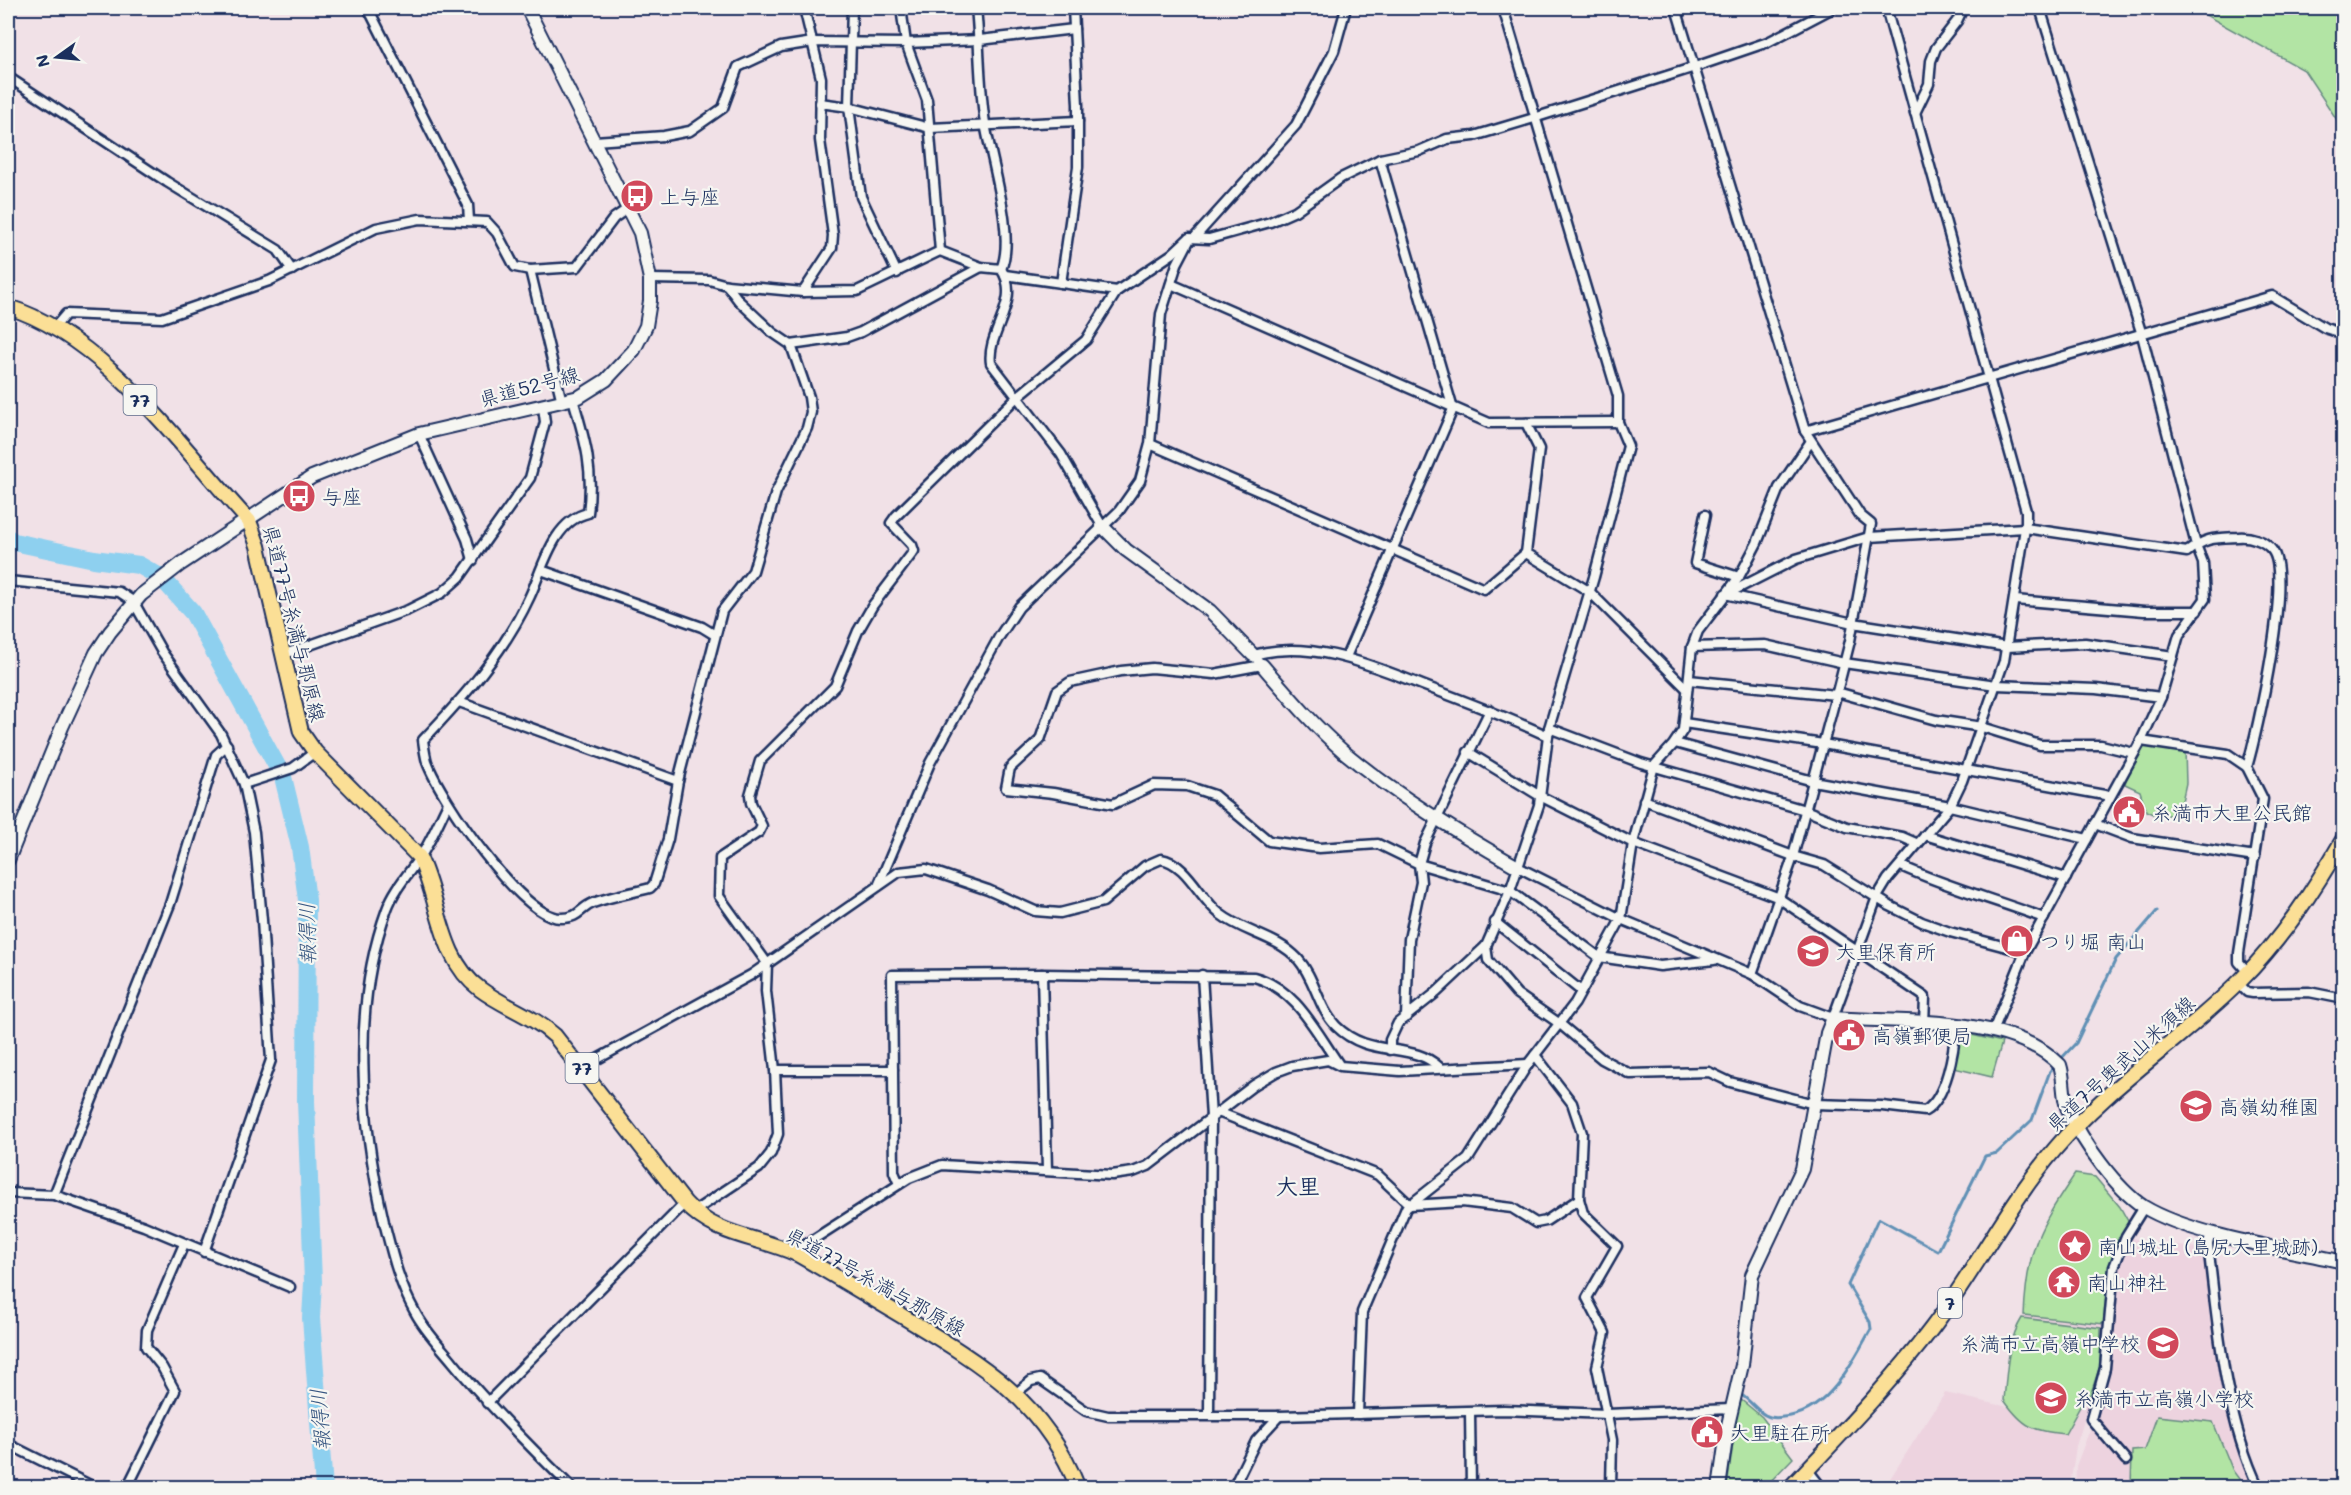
<svg xmlns="http://www.w3.org/2000/svg" width="2351" height="1495" font-family="Mali,'Klee One',sans-serif">
	<style>
		.built { fill: #edd3df }
		.green { fill: #b2e4a4; stroke: #668a81; stroke-width: 1.5 }
		.lines { fill: none; stroke-linecap: round; stroke-linejoin: round }
		.stream { stroke: #6090b5; stroke-width: 3 }
		.river { stroke: #8ed0ef; stroke-width: 18 }
		.street-casing { stroke: #1b2f5e; stroke-width: 13 }
		.secondary-casing { stroke: #1b2f5e; stroke-width: 16 }
		.primary-casing { stroke: #1b2f5e; stroke-width: 18 }
		.street { stroke: #f6f6f2; stroke-width: 8 }
		.secondary { stroke: #f6f6f2; stroke-width: 12 }
		.primary { stroke: #fbdf96; stroke-width: 14 }
		.labels { text-anchor: middle; dominant-baseline: central; stroke-width: 4.5; stroke-linejoin: round; paint-order: stroke }
		.shield { fill: #f6f6f2; stroke: #5d6b8a; stroke-width: 1.5 }
		.shield-label { font-size: 18px; font-weight: bold; fill: #1b2f5e }
		.poi-label { font-size: 20px; fill: #1b2f5e; stroke: #f6f6f2; text-anchor: start }
		.street-label { font-size: 20px; fill: #1b2f5e; stroke: #f6f6f2 }
		.water-label { font-size: 21px; font-style: italic; fill: #385782; stroke: #f6f6f2 }
		.quarter-label { font-size: 22px; font-weight: bold; fill: #1b2f5e; stroke: #f6f6f2 }
	</style>
	<rect width="100%" height="100%" fill="#f1e1e7"/>
	<filter id="ink" filterUnits="userSpaceOnUse"><feTurbulence type="fractalNoise" baseFrequency=".0167" numOctaves="2"/><feDisplacementMap in="SourceGraphic" scale="12" xChannelSelector="R" yChannelSelector="G"/><feConvolveMatrix kernelMatrix="1 2 1 2 8 2 1 2 1" color-interpolation-filters="sRGB"/></filter>
	<g filter="url(#ink)">
		<!-- built -->
		<g class="built">
			<path d="M2132 1238 2163 1245 2203 1248 2205 1251 2211 1310 2230 1418 2239 1459 2254 1487 2075 1488 2076 1466 2094 1419 2123 1252Z"/>
			<path d="M2024 1315 2104 1324 2101 1367 2076 1446 2070 1487 1884 1488 1945 1393 2008 1407Z"/>
		</g>
		<!-- green -->
		<g class="green">
			<path d="M2193 8H2343V129L2304 70Z"/>
			<path d="M2144 744 2185 750 2186 783 2179 815H2155L2146 811 2140 791 2125 784 2127 774Z"/>
			<path d="M1963 1033 2002 1042 1992 1077 1954 1068 1960 1035Z"/>
			<path d="M2075 1174 2095 1177 2120 1207 2129 1223 2117 1241 2104 1324 2024 1315C2027 1248 2039 1228 2075 1174Z"/>
			<path d="M2022 1318 2101 1328 2100 1366 2091 1393 2082 1403 2065 1434C2032 1430 2024 1428 2004 1400 2007 1372 2007 1342 2022 1318Z"/>
			<path d="M1739 1398 1762 1417 1793 1458 1765 1487 1727 1488Z"/>
			<path d="M2157 1416 2213 1422 2233 1471 2245 1487H2131L2132 1451 2145 1450Z"/>
		</g>
		<g class="lines">
			<!-- stream -->
			<g class="stream">
				<path d="M2059 1061 2076 1043 2116 959 2157 911"/>
				<path d="M1740 1394C1750 1400 1756 1410 1765 1415 1770 1418 1777 1418 1783 1417 1828 1414 1851 1364 1871 1329L1870 1322 1848 1285 1877 1221 1880 1219 1938 1251 1985 1156 1997 1153 2032 1120 2050 1071 2055 1066"/>
			</g>
			<!-- river -->
			<path class="river" d="M8 538 14 542 94 559 139 565 162 578 193 613 283 777 300 847 307 900 306 1101 313 1282 311 1318 324 1488"/>
			<defs>
				<g id="street">
					<path d="M368 8 468 205 469 220"/>
					<path d="M852 8 849 107 861 197 897 273"/>
					<path d="M901 8 906 43 927 100 940 251"/>
					<path d="M976 8C980 46 979 85 985 123 991 161 1016 236 1001 269"/>
					<path d="M1676 8 1805 431 1860 515 1871 524 1850 641 1837 692 1792 860 1752 974"/>
					<path d="M8 77 167 182 278 250 292 270"/>
					<path d="M820 103 849 107 930 128 1078 121"/>
					<path d="M1915 113 1929 84 1931 61 1936 48 1957 21 1963 8"/>
					<path d="M595 141 664 136 690 131 723 108 738 67 781 47 813 42 906 43 980 40 1074 29"/>
					<path d="M1196 236 1296 125 1334 51 1346 8"/>
					<path d="M530 270 562 402"/>
					<path d="M1005 275 1117 291"/>
					<path d="M650 279 709 280 727 285 803 292 832 248 833 235 820 140 821 78 804 8"/>
					<path d="M1061 283 1078 167V105L1073 8"/>
					<path d="M1171 284 1489 423 1618 422"/>
					<path d="M803 292 857 291 940 251 981 267"/>
					<path d="M54 328 66 314 162 318 269 281 376 228 420 219 487 222 497 233 515 267 530 270 577 267 614 218 630 207"/>
					<path d="M791 345 847 337 861 332 981 267 1001 269C1023 300 986 333 991 363L1061 454 1102 526"/>
					<path d="M573 399C585 440 594 469 588 513 553 521 543 568 530 596 505 651 464 697 423 740 424 747 425 755 427 762 440 798 522 918 561 918 580 918 580 908 593 903 611 896 631 893 650 888L654 884 668 839 678 781 722 611 753 571 776 492 807 428 811 412 809 397 791 345 772 332 739 301 727 285"/>
					<path d="M1805 431 2272 296 2325 328 2344 334"/>
					<path d="M419 434 467 539 473 560"/>
					<path d="M1150 444 1484 589 1526 553 1590 592 1687 689"/>
					<path d="M1705 515 1695 563 1739 577"/>
					<path d="M1526 553 1539 449 1526 423"/>
					<path d="M541 570 702 627 715 635"/>
					<path d="M8 581 119 592 133 601 162 652 221 734 244 784 254 832 262 920 271 1060 204 1252"/>
					<path d="M1725 594 1853 623 2007 647 2085 643 2173 656"/>
					<path d="M1727 594 1796 559 1869 537 2025 528 2187 552C2206 537 2215 538 2238 537 2250 536 2264 540 2272 550 2293 575 2257 733 2247 767"/>
					<path d="M2015 600 2144 611H2197"/>
					<path d="M1692 647 1765 645 1844 663 1996 685 2096 689 2161 697"/>
					<path d="M282 655 408 610 442 593 460 577 530 478 545 422 543 407"/>
					<path d="M1346 657 1453 409 1380 159"/>
					<path d="M1689 680 1836 695"/>
					<path d="M1837 692 1936 720 1982 727 2040 745H2101L2134 753"/>
					<path d="M459 702 678 781"/>
					<path d="M1490 710 1425 843 1419 864 1510 891 1599 957 1660 966 1714 960"/>
					<path d="M1684 723 1823 744 2110 796"/>
					<path d="M1549 728 1641 763 1805 810 1847 827 1902 837 1918 844"/>
					<path d="M2141 741 2228 754 2247 767 2263 799 2239 953V962L2248 972"/>
					<path d="M1675 743 1813 781 1950 806 2087 839"/>
					<path d="M1468 752 1540 796 1633 843 1777 897 1925 997 1924 1024"/>
					<path d="M244 784 293 768 315 752"/>
					<path d="M1644 800 1793 856 1824 865 1890 906 1922 922 1950 932 2025 952"/>
					<path d="M448 803C440 819 433 836 424 851 412 870 395 887 387 909 351 1007 361 1123 384 1222 392 1253 399 1284 415 1312 425 1331 440 1346 453 1362 490 1407 530 1447 572 1488"/>
					<path d="M2095 824 2132 838 2255 857"/>
					<path d="M1925 835 2066 878"/>
					<path d="M1516 866 1621 919 1752 974 1800 1006 1833 1018 1877 897 1888 879 1950 806 1962 781 2004 661 2026 522V511L1886 8"/>
					<path d="M1901 866C1947 887 1996 900 2044 918"/>
					<path d="M878 886 930 763 999 637 1019 607 1119 511 1140 481 1150 444 1161 314 1177 264 1189 241"/>
					<path d="M1495 922 1581 991"/>
					<path d="M1486 946 1488 960 1517 994 1560 1024 1602 1059 1630 1074 1709 1072 1730 1082 1814 1104 1882 1106 1925 1111C1947 1098 1954 1050 1956 1026"/>
					<path d="M1042 974 1047 1170"/>
					<path d="M1202 975 1211 1117 1209 1414"/>
					<path d="M2238 983 2247 992 2253 993 2309 992 2344 999"/>
					<path d="M1406 1017 1409 939 1421 882 1419 864 1378 844 1319 848 1269 841 1214 795 1187 786 1154 785 1113 804 1053 793 1006 788 1010 768 1040 740 1057 691 1070 682 1121 671 1152 668 1214 674 1262 665 1253 655C1313 638 1375 667 1430 688 1470 703 1509 718 1548 736"/>
					<path d="M1993 1031 2025 952 2141 741 2161 697 2179 635 2205 599 2203 563 2196 545 2142 335 2040 8"/>
					<path d="M1390 1050V1040L1398 1023 1437 992 1486 946 1510 891 1539 805 1549 728 1594 577 1628 446 1618 422V396L1503 8"/>
					<path d="M581 1068 751 975 899 872 926 869 988 890 1035 911 1060 913 1103 902 1145 866 1161 859C1187 863 1200 899 1220 914 1244 933 1277 936 1298 959 1315 978 1318 1008 1336 1026 1369 1059 1412 1041 1439 1067"/>
					<path d="M775 1070H893"/>
					<path d="M1218 1112 1378 1175 1410 1205 1462 1202 1512 1208 1536 1223 1546 1221 1579 1199 1582 1133 1572 1103 1535 1055"/>
					<path d="M899 1184 894 1172 892 975 1042 974 1254 977C1295 988 1315 1030 1338 1063"/>
					<path d="M8 1193 54 1195 144 1226 290 1287"/>
					<path d="M54 1195 170 904 216 755 227 745"/>
					<path d="M1579 1199 1583 1213 1617 1246 1587 1298 1605 1333 1597 1367 1612 1440 1611 1488"/>
					<path d="M693 1212 759 1168 771 1153 778 1134 775 1070 766 991 767 963 719 896 720 858 759 832 762 826 751 803 750 795 760 761 835 686 858 631 873 605 914 551 912 545 891 523 896 516 1016 398 1086 340 1117 291 1172 254 1189 238 1209 239 1270 222 1295 211 1341 178 1380 159 1419 151 1447 139 1474 136 1534 118 1695 67 1768 42 1833 8"/>
					<path d="M2211 1232 2208 1244C2217 1321 2225 1419 2259 1488"/>
					<path d="M797 1254 800 1248 909 1178 942 1165 1112 1175 1133 1172 1148 1166 1254 1085 1276 1072 1292 1066 1328 1060 1340 1066 1400 1071 1528 1064"/>
					<path d="M1016 1393 1031 1381 1040 1379 1086 1411 1108 1416H1279L1504 1410 1607 1414 1731 1409"/>
					<path d="M487 1403 685 1203"/>
					<path d="M1470 1412 1471 1488"/>
					<path d="M1358 1414 1362 1312 1406 1208 1468 1159 1528 1064 1575 1003 1621 919 1633 843 1654 766 1673 745 1683 730 1692 647 1698 631 1739 577 1757 543 1779 488 1811 441"/>
					<path d="M8 1444 96 1488"/>
					<path d="M2126 1460 2091 1419 2105 1368 2114 1267 2126 1236 2144 1207"/>
					<path d="M1807 1469 1822 1488"/>
					<path d="M127 1488 175 1391 162 1367 146 1347 147 1330 184 1244"/>
					<path d="M1233 1488 1256 1441 1279 1416"/>
				</g>
				<g id="secondary">
					<path d="M1102 526 1126 550 1210 611 1253 655"/>
					<path d="M1262 665C1288 695 1314 726 1344 752 1397 796 1457 832 1516 866"/>
					<path d="M8 860 62 727 96 653 110 632 141 595 181 564 312 477 419 434 579 397 606 380 634 350 646 326 650 301V279L640 233 527 8"/>
					<path d="M1719 1488 1728 1425 1742 1365 1752 1275 1802 1169 1827 1033 1833 1018C1899 1023 2011 1014 2060 1065 2065 1080 2062 1096 2068 1110 2082 1141 2116 1189 2144 1207 2192 1236 2287 1249 2344 1262"/>
				</g>
				<g id="primary">
					<path d="M8 307C106 337 181 448 249 521L258 546 301 732 315 752 419 857C440 900 439 959 480 989 504 1007 532 1015 555 1036L685 1203C716 1237 757 1236 797 1254 834 1275 870 1297 907 1319 982 1364 1045 1402 1078 1488"/>
					<path d="M1790 1488C1839 1436 1889 1385 1932 1328 1976 1270 2008 1204 2055 1149 2109 1085 2181 1040 2240 981 2282 939 2314 890 2344 838"/>
				</g>
			</defs>
			<!-- street casing -->
			<use href="#street" class="street-casing"/>
			<!-- secondary casing -->
			<use href="#secondary" class="secondary-casing"/>
			<!-- primary casing -->
			<use href="#primary" class="primary-casing"/>
			<!-- street -->
			<use href="#street" class="street"/>
			<!-- secondary -->
			<use href="#secondary" class="secondary"/>
			<!-- primary -->
			<use href="#primary" class="primary"/>
		</g>
	</g>
	<!-- icons -->
	<defs>
		<symbol id="bus-disc" viewBox="-11 -11 22 22"><circle r="9.5" fill="#d1495b" stroke="#f6f6f2"/><path d="M-5-6H5V4H4V6H2V4H-2V6H-4V4H-5ZM-3.5-4V0h7V-4ZM-3.5 1.2v1.5H-2V1.2ZM2 1.2v1.5H3.5V1.2Z" fill="#fff"/></symbol>
		<symbol id="civic-disc" viewBox="-11 -11 22 22"><circle r="9.5" fill="#d1495b" stroke="#f6f6f2"/><path d="M-.6-6.5H3V-4.5H.6V-3L4-1V1h2V6H-6V1h2V-1L-.6-3ZM-1.2 2.5V6h2.4V2.5Z" fill="#fff"/></symbol>
		<symbol id="shop-disc" viewBox="-11 -11 22 22"><circle r="9.5" fill="#d1495b" stroke="#f6f6f2"/><path d="M-5-2.5h2.3a2.7 3.5 0 0 1 5.4 0H5L5.5 6h-11ZM-1.5-2.5h3a1.5 2.3 0 0 0-3 0Z" fill="#fff"/></symbol>
		<symbol id="school-disc" viewBox="-11 -11 22 22"><circle r="9.5" fill="#d1495b" stroke="#f6f6f2"/><path d="M0-5L7-2L0 1L-7-2ZM-4 1L0 2.5L4 1V4Q0 6-4 4Z" fill="#fff"/></symbol>
		<symbol id="sight-disc" viewBox="-11 -11 22 22"><circle r="9.5" fill="#d1495b" stroke="#f6f6f2"/><path d="M0-6L1.8-2.2L6-1.7L2.9 1.2L3.7 5.4L0 3.3L-3.7 5.4L-2.9 1.2L-6-1.7L-1.8-2.2Z" fill="#fff"/></symbol>
		<symbol id="temple-disc" viewBox="-11 -11 22 22"><circle r="9.5" fill="#d1495b" stroke="#f6f6f2"/><path d="M0-6L5-2H3V0L6.5 2.5H4V6H1.5V3h-3V6H-4V2.5H-6.5L-3 0V-2H-5Z" fill="#fff"/></symbol>
	</defs>
	<g fill-rule="evenodd">
		<use href="#bus-disc" x="618" y="177" width="38" height="38"/>
		<use href="#bus-disc" x="280" y="477" width="38" height="38"/>
		<use href="#civic-disc" x="2110" y="793" width="38" height="38"/>
		<use href="#shop-disc" x="1998" y="922" width="38" height="38"/>
		<use href="#school-disc" x="1794" y="932" width="38" height="38"/>
		<use href="#civic-disc" x="1830" y="1016" width="38" height="38"/>
		<use href="#school-disc" x="2177" y="1087" width="38" height="38"/>
		<use href="#sight-disc" x="2056" y="1227" width="38" height="38"/>
		<use href="#temple-disc" x="2045" y="1263" width="38" height="38"/>
		<use href="#school-disc" x="2144" y="1324" width="38" height="38"/>
		<use href="#school-disc" x="2032" y="1379" width="38" height="38"/>
		<use href="#civic-disc" x="1688" y="1413" width="38" height="38"/>
	</g>
	<g class="labels">
		<!-- shield labels -->
		<g class="shield">
			<rect x="123.5" y="385" width="33" height="30" rx="4.5"/>
			<rect x="565.5" y="1053" width="33" height="30" rx="4.5"/>
			<rect x="1938" y="1288" width="24" height="30" rx="4.5"/>
		</g>
		<g class="shield-label">
			<text x="140" y="400">77</text>
			<text x="582" y="1068">77</text>
			<text x="1950" y="1303">7</text>
		</g>
		<!-- poi labels -->
		<g class="poi-label">
			<text x="660" y="196">上与座</text>
			<text x="322" y="496">与座</text>
			<text x="2152" y="812">糸満市大里公民館</text>
			<text x="2040" y="941">つり堀 南山</text>
			<text x="1836" y="951">大里保育所</text>
			<text x="1872" y="1035">高嶺郵便局</text>
			<text x="2219" y="1106">高嶺幼稚園</text>
			<text x="2098" y="1246">南山城址 (島尻大里城跡)</text>
			<text x="2087" y="1282">南山神社</text>
			<text x="2140" y="1343" text-anchor="end">糸満市立高嶺中学校</text>
			<text x="2074" y="1398">糸満市立高嶺小学校</text>
			<text x="1730" y="1432">大里駐在所</text>
		</g>
		<!-- street labels -->
		<g class="street-label">
			<text transform="translate(529 386) rotate(-15)">県道52号線</text>
			<text transform="translate(295 623) rotate(76)">県道77号糸満与那原線</text>
			<text transform="translate(2120 1063) rotate(-42)">県道7号奥武山米須線</text>
			<text transform="translate(876 1281) rotate(29)">県道77号糸満与那原線</text>
		</g>
		<!-- water labels -->
		<g class="water-label">
			<text transform="translate(306 934) rotate(-91)">報得川</text>
			<text transform="translate(319 1420) rotate(-94)">報得川</text>
		</g>
		<!-- quarter labels -->
		<g class="quarter-label">
			<text x="1298" y="1185">大里</text>
		</g>
	</g>
	<!-- margin -->
	<rect width="2351" height="1495" fill="none" stroke="#f6f6f2" stroke-width="30"/>
	<rect x="15" y="15" width="2321" height="1465" fill="none" stroke="#1b2f5e" stroke-width="2" filter="url(#ink)"/>
	<!-- north arrow -->
	<g transform="translate(57 57) rotate(255)" stroke="#f6f6f2" stroke-width="4.5" paint-order="stroke">
	<path d="M0-4.5L10 22L0 15L-10 22Z" fill="#1b2f5e"/>
	<text y="-9" font-size="16" font-weight="bold" text-anchor="middle" fill="#1b2f5e">N</text>
	</g>
</svg>
